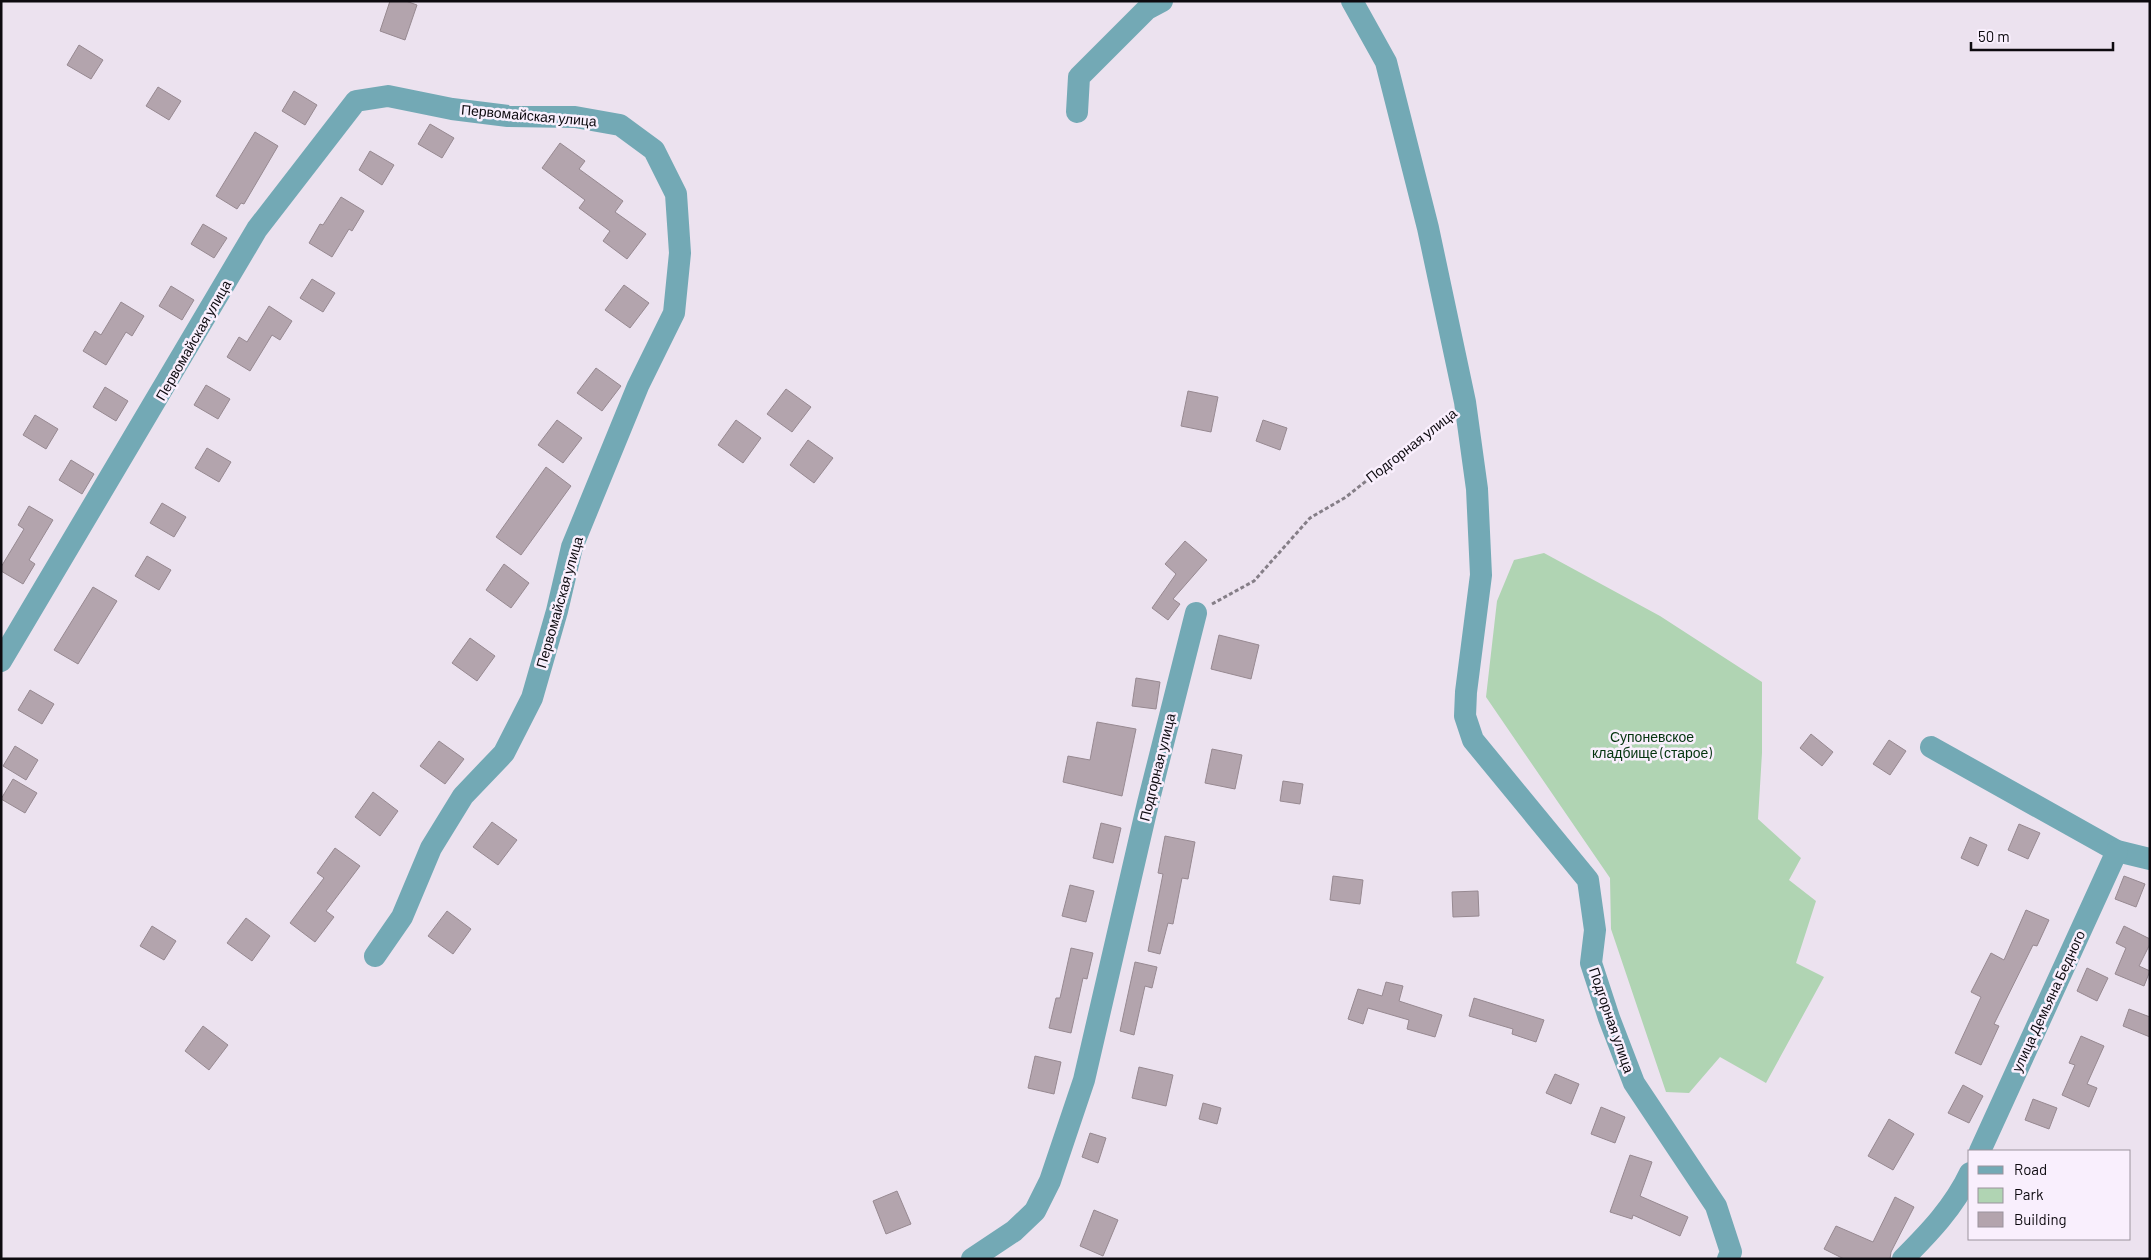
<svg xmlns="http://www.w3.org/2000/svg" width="2151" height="1260" font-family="Barlow,sans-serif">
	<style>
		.green { fill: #b0d4b3 }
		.building { fill: #b3a4ad; stroke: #978991 }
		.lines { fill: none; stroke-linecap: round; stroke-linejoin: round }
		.path { stroke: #857e87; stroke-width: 3; stroke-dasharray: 4 2.5; stroke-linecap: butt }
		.minor { stroke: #73a9b5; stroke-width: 22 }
		.labels { text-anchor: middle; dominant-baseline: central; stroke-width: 5; stroke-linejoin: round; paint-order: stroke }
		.street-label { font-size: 14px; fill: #0d0a0f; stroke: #f9effd }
		.park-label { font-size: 14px; fill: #03330d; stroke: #f9effd }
	</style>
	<rect width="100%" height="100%" fill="#ece2ef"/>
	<!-- green -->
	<path class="green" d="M1544 553 1660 616 1762 682V753L1758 819 1801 858 1789 880 1816 901 1796 963 1824 977 1766 1083 1720 1057 1689 1093 1666 1092 1611 929 1610 878 1486 697 1497 601 1514 560Z"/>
	<!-- building -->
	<g class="building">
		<path d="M390 1H406L417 5 405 40 380 31Z"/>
		<path d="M79 45 103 60 91 79 67 65Z"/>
		<path d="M158 87 181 101 169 120 146 106Z"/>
		<path d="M294 91 317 105 305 125 282 111Z"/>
		<path d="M430 124 454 138 442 158 418 144Z"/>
		<path d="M255 132 278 146 244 204 241 203 237 209 216 196Z"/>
		<path d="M560 143 585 161 579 169 623 201 615 212 646 234 627 259 603 241 610 231 579 208 585 200 542 168Z"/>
		<path d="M370 151 394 165 382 185 359 170Z"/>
		<path d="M341 197 364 211 352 231 349 229 332 257 309 243 320 224 323 225Z"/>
		<path d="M203 224 227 238 214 258 191 244Z"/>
		<path d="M312 279 335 293 323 312 300 298Z"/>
		<path d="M624 285 649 303 630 328 605 310Z"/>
		<path d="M171 286 194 300 182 320 159 306Z"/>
		<path d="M121 302 144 316 132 336 126 332 106 365 83 351 95 331 101 335Z"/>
		<path d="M269 306 292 321 280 340 272 335 250 371 227 357 239 337 247 342Z"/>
		<path d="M596 368 621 386 602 411 577 393Z"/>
		<path d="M206 385 230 399 218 419 194 405Z"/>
		<path d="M105 387 128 401 116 421 93 407Z"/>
		<path d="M786 389 811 407 792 432 767 414Z"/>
		<path d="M1188 391 1218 397 1211 432 1181 426Z"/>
		<path d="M35 415 58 429 46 449 23 435Z"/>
		<path d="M557 420 582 438 563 463 538 445Z"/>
		<path d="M736 420 761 438 743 463 718 445Z"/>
		<path d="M1263 420 1287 428 1280 450 1256 441Z"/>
		<path d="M808 440 833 458 814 483 790 465Z"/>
		<path d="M207 448 231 462 219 482 195 468Z"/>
		<path d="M71 460 94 474 82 494 59 480Z"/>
		<path d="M546 467 571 486 521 555 496 537Z"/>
		<path d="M162 503 186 517 174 537 150 523Z"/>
		<path d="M29 506 53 520 29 560 35 564 23 584 1 571V567L24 529 18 525Z"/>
		<path d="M1185 541 1207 560 1173 599 1180 604 1168 620 1152 608 1176 574 1165 564Z"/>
		<path d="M147 556 171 570 159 590 135 576Z"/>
		<path d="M504 564 529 583 511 608 486 590Z"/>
		<path d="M93 587 117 601 78 664 54 650Z"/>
		<path d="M1219 635 1259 645 1251 679 1211 669Z"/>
		<path d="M470 638 495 656 477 681 452 663Z"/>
		<path d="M1136 678 1160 682 1156 709 1132 706Z"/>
		<path d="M30 690 54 704 42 724 18 710Z"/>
		<path d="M1097 722 1136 729 1122 796 1063 782 1068 756 1090 760Z"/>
		<path d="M1811 734 1833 752 1822 766 1800 748Z"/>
		<path d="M1889 740 1906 751 1890 775 1873 764Z"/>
		<path d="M439 741 464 759 445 784 420 766Z"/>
		<path d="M15 746 38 760 26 780 3 766Z"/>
		<path d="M1212 749 1242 755 1235 789 1205 783Z"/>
		<path d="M13 779 37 793 25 813 1 799Z"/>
		<path d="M1283 781 1303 784 1300 804 1280 801Z"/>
		<path d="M373 792 398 811 380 836 355 817Z"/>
		<path d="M492 822 517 840 498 865 473 847Z"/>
		<path d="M1101 823 1121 828 1113 863 1093 858Z"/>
		<path d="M2019 824 2040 833 2028 859 2008 850Z"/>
		<path d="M1165 836 1195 842 1188 879 1182 878 1173 924 1168 923 1160 954 1148 951 1163 874 1158 873Z"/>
		<path d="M1970 837 1987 845 1978 866 1961 858Z"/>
		<path d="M335 848 360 866 326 911 334 917 315 942 290 923 324 878 317 873Z"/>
		<path d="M1333 876 1363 880 1360 904 1330 900Z"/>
		<path d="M2124 876 2145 884 2136 907 2115 899Z"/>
		<path d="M1070 885 1094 891 1086 922 1062 916Z"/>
		<path d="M1478 891 1479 916 1453 917 1452 892Z"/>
		<path d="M2026 910 2049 920 2037 946 2033 945 1994 1024 1999 1026 1981 1065 1955 1053 1981 997 1971 992 1991 953 2004 960Z"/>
		<path d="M447 911 471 929 453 954 428 936Z"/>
		<path d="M246 918 270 936 252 961 227 943Z"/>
		<path d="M152 926 176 941 164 960 140 946Z"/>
		<path d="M2124 926 2150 939V944L2139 966 2150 971 2144 986 2115 974 2126 948 2116 943Z"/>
		<path d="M1071 948 1093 953 1087 979 1083 978 1071 1033 1049 1028 1056 998H1060Z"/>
		<path d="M1135 962 1157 967 1152 988 1145 986 1134 1035 1120 1031Z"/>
		<path d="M2087 968 2108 978 2097 1001 2077 991Z"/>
		<path d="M1386 982 1403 986 1399 1001 1442 1015 1435 1037 1407 1029 1409 1020 1368 1008 1363 1024 1348 1019 1358 989 1382 996Z"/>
		<path d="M1474 998 1544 1020 1536 1042 1512 1034 1513 1029 1469 1016Z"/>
		<path d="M2129 1009 2150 1017V1037L2123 1026Z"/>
		<path d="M203 1026 228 1045 209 1070 185 1051Z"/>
		<path d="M2081 1036 2104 1046 2087 1084 2097 1088 2089 1107 2062 1095 2075 1065 2069 1063Z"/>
		<path d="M1035 1056 1061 1062 1054 1094 1028 1088Z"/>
		<path d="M1139 1067 1173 1075 1166 1106 1132 1098Z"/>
		<path d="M1555 1074 1579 1084 1571 1104 1546 1093Z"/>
		<path d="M1963 1085 1983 1096 1969 1123 1948 1113Z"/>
		<path d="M2033 1099 2057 1108 2049 1129 2025 1120Z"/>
		<path d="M1203 1103 1221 1108 1217 1124 1199 1119Z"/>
		<path d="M1601 1107 1625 1117 1615 1143 1591 1134Z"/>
		<path d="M1889 1119 1914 1134 1893 1170 1868 1156Z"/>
		<path d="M1090 1133 1106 1138 1098 1163 1082 1157Z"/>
		<path d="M1630 1155 1652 1162 1640 1196 1688 1217 1680 1236 1633 1215 1632 1219 1610 1212Z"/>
		<path d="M897 1191 911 1224 886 1234 873 1201Z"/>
		<path d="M1895 1197 1914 1207 1891 1252 1890 1259H1844L1824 1249 1836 1226 1873 1242Z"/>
		<path d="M1094 1210 1118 1220 1103 1256 1080 1246Z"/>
	</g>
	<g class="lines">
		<!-- path -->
		<path class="path" d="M1212 604 1254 581 1310 518 1346 497 1447 417"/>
		<!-- minor -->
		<g class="minor">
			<path d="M1352 1 1386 62 1428 228 1465 402 1477 489 1481 575 1466 692 1465 716 1473 740 1588 880 1595 930 1591 963 1609 1018 1634 1083 1716 1206 1731 1252 1728 1259"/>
			<path d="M1077 112 1079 77 1147 9 1162 1"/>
			<path d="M1 661 257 229 356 101 388 96 452 109 508 116 575 117 620 125 654 150 676 194 680 253 674 313 638 386 572 547 557 611 532 698 504 753 463 796 431 848 402 917 375 956"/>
			<path d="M1931 747 2117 851 2150 859"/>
			<path d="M1980 1151 2117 851"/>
			<path d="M972 1259 1014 1231 1035 1211 1050 1181 1084 1080 1148 803 1196 613"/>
			<path d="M1903 1259C1929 1233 1954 1207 1970 1173"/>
		</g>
	</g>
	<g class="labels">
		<!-- street labels -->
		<g class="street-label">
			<text transform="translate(529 115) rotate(5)">Первомайская улица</text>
			<text transform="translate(193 340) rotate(-60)">Первомайская улица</text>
			<text transform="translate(1411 445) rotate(-38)">Подгорная улица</text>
			<text transform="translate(559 602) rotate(-74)">Первомайская улица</text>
			<text transform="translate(1157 767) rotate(-76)">Подгорная улица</text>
			<text transform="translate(2048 1001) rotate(-65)">улица Демьяна Бедного</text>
			<text transform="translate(1612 1020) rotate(71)">Подгорная улица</text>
		</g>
		<!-- park labels -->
		<g class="park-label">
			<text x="1652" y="736">Супоневское<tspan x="1652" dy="16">кладбище (старое)</tspan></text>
		</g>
	</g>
	<!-- border -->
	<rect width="2151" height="1260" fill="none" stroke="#0d0a0f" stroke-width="5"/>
	<!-- legend -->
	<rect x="1968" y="1150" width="162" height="90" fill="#f9effd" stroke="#9b939e"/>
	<rect x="1978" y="1166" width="25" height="8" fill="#73a9b5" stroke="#9b939e"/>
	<text x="2014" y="1175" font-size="15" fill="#0d0a0f">Road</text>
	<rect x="1978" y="1188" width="25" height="15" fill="#b0d4b3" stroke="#9b939e"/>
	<text x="2014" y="1200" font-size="15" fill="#0d0a0f">Park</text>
	<rect x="1978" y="1212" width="25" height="15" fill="#b3a4ad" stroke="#9b939e"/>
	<text x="2014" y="1225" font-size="15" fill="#0d0a0f">Building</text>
	<!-- scale -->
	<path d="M1971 42v8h142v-8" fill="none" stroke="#0d0a0f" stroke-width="2.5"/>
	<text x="1978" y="42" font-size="15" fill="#0d0a0f" stroke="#f9effd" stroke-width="4" paint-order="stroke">50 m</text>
</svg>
